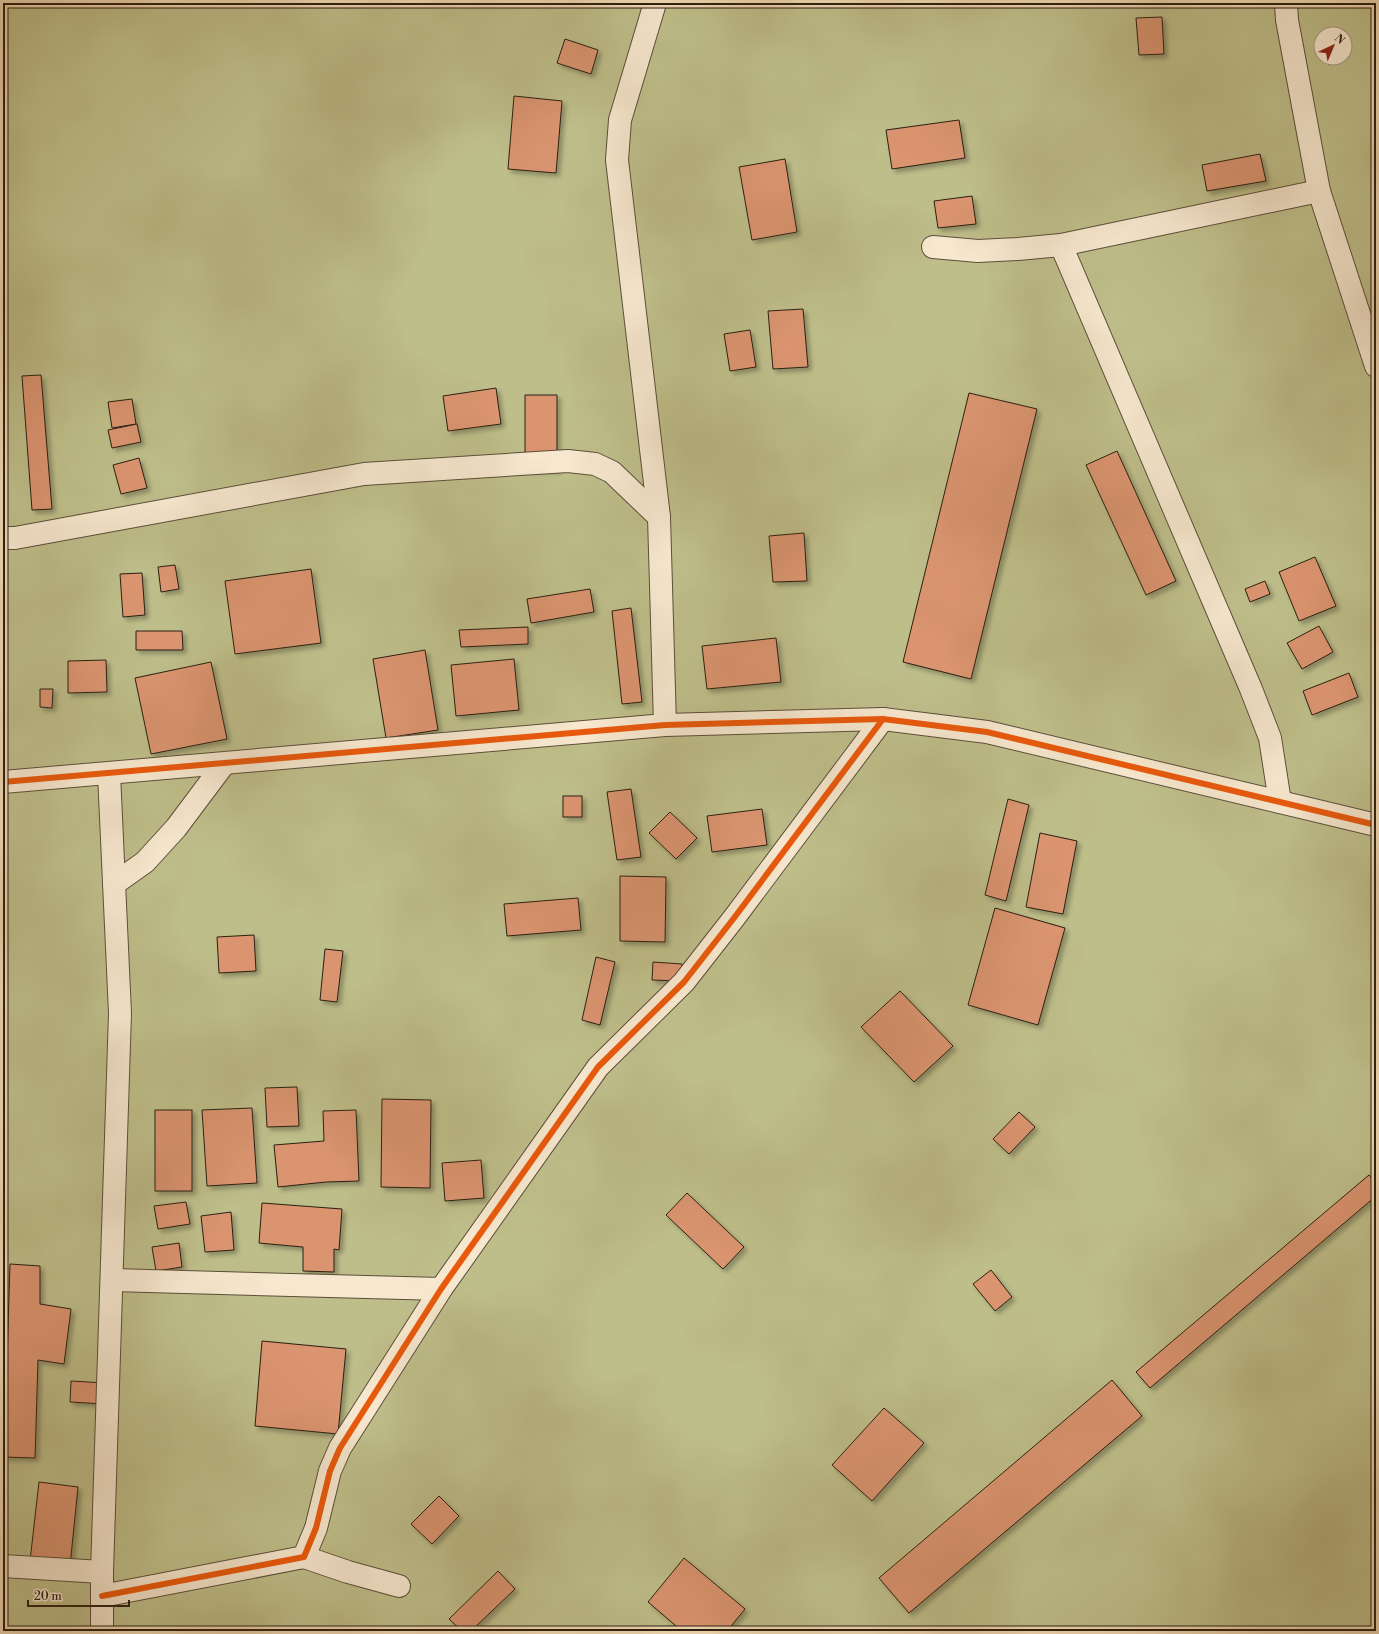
<svg xmlns="http://www.w3.org/2000/svg" width="1379" height="1634" font-family="'Libre Bodoni',serif">
	<style>
		.green { fill: #bebe8a; stroke: #746e4e; fill-rule: evenodd }
		.building { fill: #da946f; stroke: #2b1f11; filter: url(#shadow) }
		.lines { fill: none; stroke-linecap: round; stroke-linejoin: round }
		.minor-casing { stroke: #5c4e3a; stroke-width: 24 }
		.tertiary-casing { stroke: #5c4e3a; stroke-width: 24 }
		.minor { stroke: #f6e7ce; stroke-width: 22 }
		.tertiary { stroke: #f6e7ce; stroke-width: 22 }
		.cycleway-casing { stroke: #f6e7ce; stroke-width: 8 }
		.cycleway { stroke: #e8590c; stroke-width: 6 }
	</style>
	<defs>
		<filter id="shadow"><feDropShadow dx="3.5" dy="3.5" stdDeviation="2" flood-color="#0004"/></filter>
	</defs>
	<rect width="100%" height="100%" fill="#f1dab4"/>
	<filter id="stains"><feTurbulence type="fractalNoise" baseFrequency=".005" numOctaves="4"/><feColorMatrix values="0 0 0 0 .2 0 0 0 0 .09 0 0 0 0 .02 0 0 0 .5 -.17"/></filter>
	<radialGradient id="worn" r=".72"><stop offset=".6" stop-color="#630" stop-opacity="0"/><stop offset="1" stop-color="#630" stop-opacity=".3"/></radialGradient>
	<!-- green -->
	<path class="green" d="M3 3H1376V1631H3ZM1321 34H1345V58H1321Z"/>
	<!-- building -->
	<g class="building">
		<path d="M1162 17 1164 54 1139 55 1136 18Z"/>
		<path d="M565 39 598 50 591 74 557 63Z"/>
		<path d="M514 96 562 101 556 173 508 169Z"/>
		<path d="M959 120 965 158 892 169 886 130Z"/>
		<path d="M1260 154 1266 181 1207 191 1202 165Z"/>
		<path d="M785 159 797 232 752 240 739 167Z"/>
		<path d="M972 196 976 224 938 228 934 201Z"/>
		<path d="M803 309 808 367 773 369 768 311Z"/>
		<path d="M750 330 756 367 730 371 724 334Z"/>
		<path d="M41 375 52 509 32 510 22 376Z"/>
		<path d="M496 388 501 424 448 431 443 396Z"/>
		<path d="M969 393 1037 409 971 679 903 662Z"/>
		<path d="M525 395H557V470L525 469Z"/>
		<path d="M132 399 136 424 112 428 108 402Z"/>
		<path d="M137 424 141 442 112 448 108 430Z"/>
		<path d="M1117 451 1176 581 1146 595 1086 465Z"/>
		<path d="M139 458 147 488 121 494 113 465Z"/>
		<path d="M804 533 807 581 773 582 769 536Z"/>
		<path d="M1315 557 1336 606 1299 621 1279 572Z"/>
		<path d="M175 565 179 589 161 592 158 567Z"/>
		<path d="M311 569 321 643 235 654 225 581Z"/>
		<path d="M142 573 145 615 123 617 120 574Z"/>
		<path d="M1265 581 1270 594 1250 602 1245 589Z"/>
		<path d="M590 589 594 612 531 623 527 599Z"/>
		<path d="M631 608 642 702 622 704 612 611Z"/>
		<path d="M1319 626 1333 652 1302 669 1287 643Z"/>
		<path d="M528 627V644L461 647 459 630Z"/>
		<path d="M136 631H182L183 650H136Z"/>
		<path d="M776 638 781 682 707 689 702 646Z"/>
		<path d="M425 650 438 730 386 738 373 659Z"/>
		<path d="M514 659 519 710 456 716 451 665Z"/>
		<path d="M106 660 107 692 68 693V661Z"/>
		<path d="M211 662 227 739 151 754 135 678Z"/>
		<path d="M1349 673 1358 697 1312 715 1303 691Z"/>
		<path d="M40 689H53L52 708 40 707Z"/>
		<path d="M631 789 641 857 617 860 607 792Z"/>
		<rect x="563" y="796" width="19" height="21"/>
		<path d="M1008 799 1029 805 1006 901 985 895Z"/>
		<path d="M762 809 767 845 712 852 707 816Z"/>
		<path d="M670 812 697 838 676 859 649 833Z"/>
		<path d="M1040 833 1077 841 1063 914 1026 907Z"/>
		<path d="M620 876 666 877 665 942 620 941Z"/>
		<path d="M578 898 581 930 507 936 504 904Z"/>
		<path d="M995 908 1065 928 1038 1025 968 1005Z"/>
		<path d="M254 935 256 971 219 973 217 937Z"/>
		<path d="M325 949 343 951 337 1002 320 1000Z"/>
		<path d="M596 957 615 962 600 1025 582 1020Z"/>
		<path d="M653 962 682 964V981L652 980Z"/>
		<path d="M900 991 953 1046 914 1082 861 1027Z"/>
		<path d="M297 1087 299 1126 267 1127 265 1088Z"/>
		<path d="M382 1099 431 1100 430 1188 381 1187Z"/>
		<path d="M252 1108 257 1183 207 1186 202 1110Z"/>
		<rect x="155" y="1110" width="37" height="81"/>
		<path d="M356 1110 359 1181 326 1182 278 1187 274 1145 324 1141 323 1111Z"/>
		<path d="M1019 1112 1035 1127 1009 1154 993 1139Z"/>
		<path d="M481 1160 484 1198 445 1201 442 1163Z"/>
		<path d="M1369 1175 1376 1183V1196L1150 1388 1136 1372Z"/>
		<path d="M687 1193 744 1247 723 1269 666 1215Z"/>
		<path d="M186 1202 190 1224 158 1229 154 1206Z"/>
		<path d="M262 1203 342 1209 339 1250 334 1249V1272L303 1271V1247L259 1243Z"/>
		<path d="M231 1212 234 1250 205 1252 201 1216Z"/>
		<path d="M179 1243 182 1267 156 1271 152 1247Z"/>
		<path d="M10 1264 40 1266V1304L71 1309 64 1364 38 1360 35 1458 4 1457Z"/>
		<path d="M991 1270 1012 1297 995 1311 973 1284Z"/>
		<path d="M262 1341 346 1349 338 1434 255 1426Z"/>
		<path d="M1112 1380 1142 1416 909 1613 879 1578Z"/>
		<path d="M71 1381 105 1383 104 1404 70 1402Z"/>
		<path d="M884 1408 924 1443 872 1501 832 1465Z"/>
		<path d="M39 1482 78 1487 70 1566 30 1561Z"/>
		<path d="M439 1496 459 1516 432 1544 411 1524Z"/>
		<path d="M684 1558 745 1609 727 1631H682L648 1602Z"/>
		<path d="M498 1571 515 1589 471 1631H462L449 1619Z"/>
	</g>
	<g class="lines">
		<defs>
			<g id="minor">
				<path d="M655 3 620 120 617 160 659 517 665 725"/>
				<path d="M1061 245 1251 689 1270 738 1280 802"/>
				<path d="M933 247 978 251 1018 249 1061 245 1319 191"/>
				<path d="M3 538H15L364 474 568 461 595 464 612 472 659 517"/>
				<path d="M3 782 665 725 883 719 987 732 1376 825"/>
				<path d="M114 884 145 862 176 828 224 764"/>
				<path d="M112 1280 441 1289"/>
				<path d="M304 1557 348 1572 399 1586"/>
				<path d="M3 1566 102 1572"/>
				<path d="M102 1596 304 1557 316 1528 330 1471 340 1448 441 1289 598 1067 684 982 734 918 883 719"/>
				<path d="M102 1631V1572L120 1013 109 774"/>
			</g>
			<path id="tertiary" d="M1286 3 1287 20 1319 191 1376 366"/>
		</defs>
		<!-- minor casing -->
		<use href="#minor" class="minor-casing"/>
		<!-- tertiary casing -->
		<use href="#tertiary" class="tertiary-casing"/>
		<!-- minor -->
		<use href="#minor" class="minor"/>
		<!-- tertiary -->
		<use href="#tertiary" class="tertiary"/>
		<defs>
			<g id="cycleway">
				<path d="M3 782 665 725 883 719 987 732 1376 825"/>
				<path d="M102 1596 304 1557 316 1528 330 1471 340 1448 441 1289 598 1067 684 982 734 918 883 719"/>
			</g>
		</defs>
		<!-- cycleway casing -->
		<use href="#cycleway" class="cycleway-casing"/>
		<!-- cycleway -->
		<use href="#cycleway" class="cycleway"/>
	</g>
	<!-- margin -->
	<rect width="1379" height="1634" fill="none" stroke="#f1dab4" stroke-width="16"/>
	<rect x="4" y="4" width="1371" height="1626" fill="none" stroke="#2b1f11" stroke-width="2"/>
	<rect x="8" y="8" width="1363" height="1618" fill="none" stroke="#2b1f11"/>
	<!-- north arrow -->
	<g transform="translate(1333 46) rotate(44)"><circle r="19" fill="#f6e7ce" stroke="#a59782"/>
	<path d="M0-3L7 15L0 10L-7 15Z" fill="#8f2418"/>
	<text y="-6" font-size="11" font-weight="bold" text-anchor="middle" fill="#2b1f11">N</text>
	</g>
	<!-- scale -->
	<path d="M28 1600v6h101v-6" fill="none" stroke="#2b1f11" stroke-width="2"/>
	<text x="34" y="1600" font-size="12" fill="#2b1f11" stroke="#f6e7ce" stroke-width="3" paint-order="stroke">20 m</text>
	<rect width="100%" height="100%" filter="url(#stains)"/>
	<rect width="100%" height="100%" fill="url(#worn)"/>
</svg>
